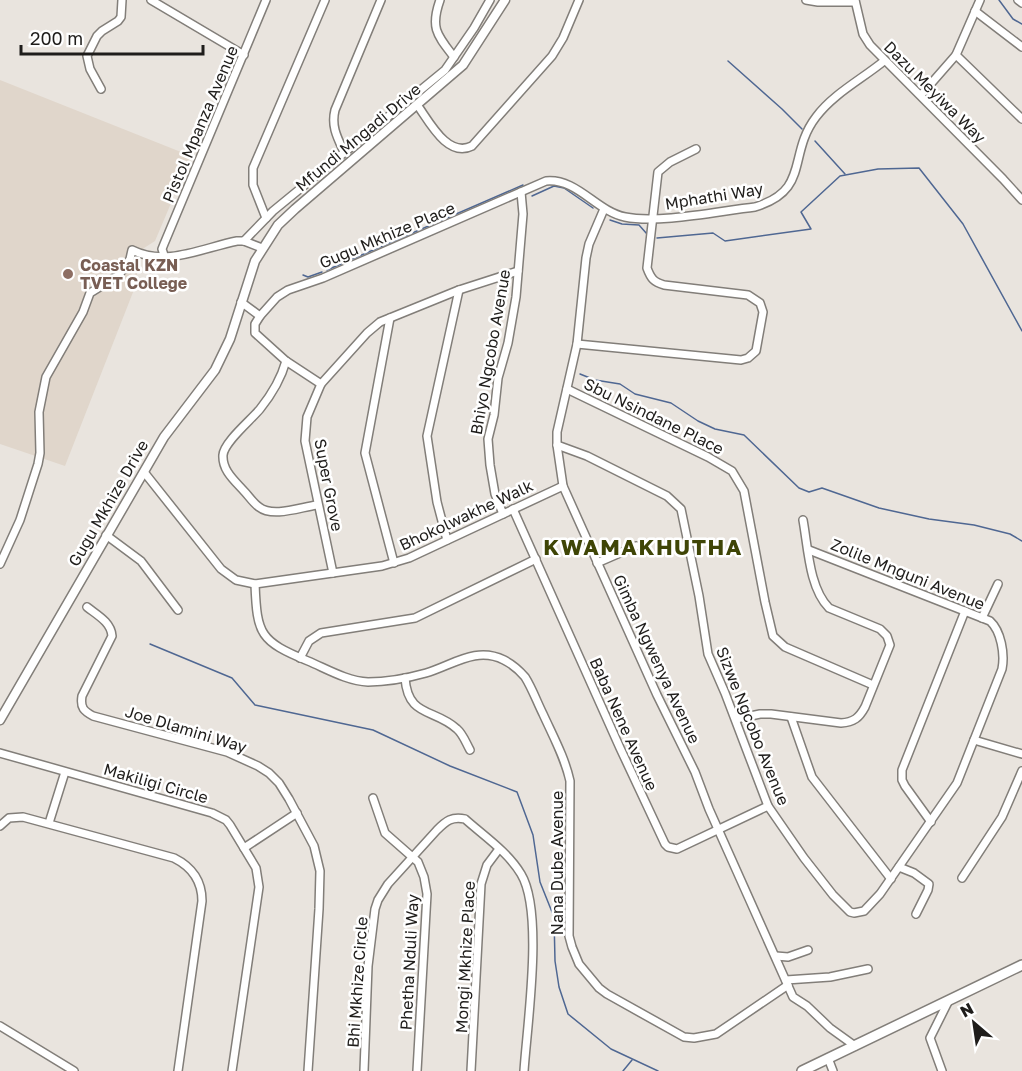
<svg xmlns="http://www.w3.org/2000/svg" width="1022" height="1071" font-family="'Golos Text',sans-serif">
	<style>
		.built { fill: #e0d6cb }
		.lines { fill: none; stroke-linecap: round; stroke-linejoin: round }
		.stream { stroke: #4f6792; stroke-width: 1.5 }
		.minor-casing { stroke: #827e79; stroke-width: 10 }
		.tertiary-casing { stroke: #827e79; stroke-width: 11 }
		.secondary-casing { stroke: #827e79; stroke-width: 12 }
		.minor { stroke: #fff; stroke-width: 7 }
		.tertiary { stroke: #fff; stroke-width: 8 }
		.secondary { stroke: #fff; stroke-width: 9 }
		.education-dot { fill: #8d6e63; stroke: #fff; stroke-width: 2 }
		.labels { text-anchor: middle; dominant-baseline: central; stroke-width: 5; stroke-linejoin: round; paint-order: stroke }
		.street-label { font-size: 16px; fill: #1f1d1b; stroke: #fff }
		.education-label { font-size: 16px; font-weight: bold; fill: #785e54; stroke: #fff; text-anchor: start }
		.district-label { font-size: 22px; font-weight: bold; letter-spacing: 1.5px; fill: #3f4506; stroke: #fff }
	</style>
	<rect width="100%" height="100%" fill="#e9e4de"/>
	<!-- built -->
	<path class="built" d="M0 80 191 156 155 241 144 248 137 267V282L65 466 0 444Z"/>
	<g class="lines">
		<!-- stream -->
		<g class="stream">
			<path d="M999 0 1013 19 1022 24"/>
			<path d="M728 61 782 109 802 129"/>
			<path d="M815 141 845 174"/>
			<path d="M532 196 554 186 564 188 593 208"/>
			<path d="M610 220 622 224 639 225 647 234"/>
			<path d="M657 238 713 233 725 241 811 229 801 212 840 176 878 169 919 168 963 224 1022 331"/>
			<path d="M327 270 523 185"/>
			<path d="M303 275 308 277 322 272"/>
			<path d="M580 374 595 380 620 384 635 394 671 403 698 421 715 429 744 435 799 488 809 492 822 488 879 508 929 519 974 525 1010 534 1022 541"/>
			<path d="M150 644 232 678 255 705 373 730 450 766 517 792 533 835 540 882 554 917 555 961 559 987 568 1014 611 1049 658 1071"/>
			<path d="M623 1071 632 1060"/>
		</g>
		<defs>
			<g id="minor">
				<path d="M151 0 244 55"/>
				<path d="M440 0C430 28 437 35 454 57"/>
				<path d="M806 0 818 2H855"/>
				<path d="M855 0 863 34 870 45 1003 179 1022 200"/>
				<path d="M1018 0 1022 3"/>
				<path d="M975 11 1022 47"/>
				<path d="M956 55 1022 119"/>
				<path d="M101 89 90 69 87 56 97 36 102 31 118 21 121 17 122 0"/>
				<path d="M921 95 956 55 980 0"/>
				<path d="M418 106C430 123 448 158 472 146L552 56 563 38 579 0"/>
				<path d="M344 152C337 137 331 126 335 110L381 0"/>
				<path d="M604 209 589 244 586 258 577 344 557 432V445L563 486 657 695 695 772 709 809 793 997 807 1006 830 1028 855 1046"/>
				<path d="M266 218 253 185V168L325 0"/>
				<path d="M244 241 273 211 445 70 474 28 490 0"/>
				<path d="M165 258 162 249 164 244 266 0"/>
				<path d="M241 302 260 316"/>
				<path d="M390 318 365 453 394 563"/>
				<path d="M577 344 741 360 748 358 756 351 763 312 760 303 748 295 664 285C654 282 651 279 647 268L658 172 670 162 696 149"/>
				<path d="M286 361C281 379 272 394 260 409 251 420 224 442 223 455 222 470 234 480 243 490 249 496 253 503 259 507 273 518 301 507 317 505"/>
				<path d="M321 384 286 361 255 333V324L260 316 277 297 288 290 323 278 546 181C577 178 596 211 625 217 659 224 719 211 755 207 811 190 787 155 816 117 833 94 862 79 884 61"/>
				<path d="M567 389 708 457 732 471 744 491 765 602 773 636 785 647 873 685"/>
				<path d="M557 445 587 456 667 496 681 509 699 596 708 654 725 693 768 806 804 858 833 895 850 912 854 913 864 911 880 894 957 783 1002 669C1005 654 1001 631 990 621L809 550"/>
				<path d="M144 472 221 569 236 580 255 584 382 566 409 558 563 486"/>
				<path d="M513 509 620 748 665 844 668 847 677 849 768 806"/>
				<path d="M503 514 495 494 490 465 488 439 494 415 498 378 508 343 516 297 523 214 521 192"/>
				<path d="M106 535 141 561 178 610"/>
				<path d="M447 540 437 502 427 436 459 290"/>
				<path d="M597 563 636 546"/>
				<path d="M0 564 20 520 38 464 40 453 39 412 46 377 83 312 90 293 119 275 130 259 132 250C166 267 202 248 237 241H244L262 248"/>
				<path d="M333 573 305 441 307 417 321 384 367 333 380 322 459 290 518 271"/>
				<path d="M255 584C257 635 260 641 308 661 327 669 347 681 368 682 387 682 408 678 426 673 453 665 476 646 504 660 512 664 519 670 525 677 532 688 537 702 543 714 553 736 565 758 570 781L569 936 572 947 579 964 599 988 607 994 684 1037 694 1038 716 1034 788 985"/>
				<path d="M87 607C97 615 111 622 112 636L82 696C80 708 84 711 93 716L227 752 258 766 269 773 279 783 289 799 314 846 320 871 319 909 308 1071"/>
				<path d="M982 618 998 584"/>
				<path d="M300 658 309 641 321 633 415 618 536 559"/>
				<path d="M405 678C408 718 434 708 457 729 463 734 466 743 470 750"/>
				<path d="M791 717 812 777 891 879"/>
				<path d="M736 719 760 714H771L841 723C854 722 859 718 865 707L890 645 887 636 880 629 829 608C809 588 808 547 803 520"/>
				<path d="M974 740 1022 754"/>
				<path d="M0 753 212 813 226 820 230 825 256 868 259 887 232 1071"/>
				<path d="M373 798 385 833 418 862 424 877 427 894 417 1071"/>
				<path d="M931 822 905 786 902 780V770L965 611"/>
				<path d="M49 823 65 772"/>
				<path d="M0 826 9 818 23 817 174 858C192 867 202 881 202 901L178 1071"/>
				<path d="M244 848 297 813"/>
				<path d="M899 867 914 873 929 884 928 890 916 914"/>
				<path d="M962 878 1002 817 1022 771"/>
				<path d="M776 956 788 957 808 950"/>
				<path d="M786 980 830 977 868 969"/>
				<path d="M0 1026 74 1071"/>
				<path d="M828 1058 833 1071"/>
				<path d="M364 1071 368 966 375 909 378 900 388 884 437 830C446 821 452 816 465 819 484 836 508 852 521 874 544 912 527 1025 524 1071"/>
				<path d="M471 1071 481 884 487 865 499 849"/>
				<path d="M942 1071 930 1038 948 1002"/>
			</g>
			<path id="tertiary" d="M0 720 164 437 215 370 230 339 255 261 278 225 295 209 463 65 505 0"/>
			<path id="secondary" d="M802 1071 1022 965"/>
		</defs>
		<!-- minor casing -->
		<use href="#minor" class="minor-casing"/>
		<!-- tertiary casing -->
		<use href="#tertiary" class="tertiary-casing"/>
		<!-- secondary casing -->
		<use href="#secondary" class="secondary-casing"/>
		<!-- minor -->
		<use href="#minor" class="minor"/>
		<!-- tertiary -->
		<use href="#tertiary" class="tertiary"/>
		<!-- secondary -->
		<use href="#secondary" class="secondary"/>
	</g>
	<!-- markers -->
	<circle class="education-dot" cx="68" cy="274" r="6"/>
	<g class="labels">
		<!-- street labels -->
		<g class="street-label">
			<text transform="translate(935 92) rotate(45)">Dazu Meyiwa Way</text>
			<text transform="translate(200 124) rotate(-67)">Pistol Mpanza Avenue</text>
			<text transform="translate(358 137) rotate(-40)">Mfundi Mngadi Drive</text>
			<text transform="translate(714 196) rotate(-9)">Mphathi Way</text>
			<text transform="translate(387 235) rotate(-23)">Gugu Mkhize Place</text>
			<text transform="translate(490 352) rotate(-80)">Bhiyo Ngcobo Avenue</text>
			<text transform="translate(654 416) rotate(26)">Sbu Nsindane Place</text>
			<text transform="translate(329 485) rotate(79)">Super Grove</text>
			<text transform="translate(108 503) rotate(-60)">Gugu Mkhize Drive</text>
			<text transform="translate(466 515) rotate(-25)">Bhokolwakhe Walk</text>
			<text transform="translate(908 574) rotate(22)">Zolile Mnguni Avenue</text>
			<text transform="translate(657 659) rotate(65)">Gimba Ngwenya Avenue</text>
			<text transform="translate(624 724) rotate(66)">Baba Nene Avenue</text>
			<text transform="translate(753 726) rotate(68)">Sizwe Ngcobo Avenue</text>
			<text transform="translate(186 729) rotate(17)">Joe Dlamini Way</text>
			<text transform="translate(156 783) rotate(16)">Makiligi Circle</text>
			<text transform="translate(557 863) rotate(-90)">Nana Dube Avenue</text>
			<text transform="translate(465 957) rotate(-87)">Mongi Mkhize Place</text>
			<text transform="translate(409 962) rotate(-87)">Phetha Nduli Way</text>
			<text transform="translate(357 982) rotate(-86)">Bhi Mkhize Circle</text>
		</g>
		<!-- education labels -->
		<g class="education-label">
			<text x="80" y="265">Coastal KZN<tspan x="80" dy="18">TVET College</tspan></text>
		</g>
		<!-- district labels -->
		<g class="district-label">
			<text x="643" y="546">KWAMAKHUTHA</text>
		</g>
	</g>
	<!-- north arrow -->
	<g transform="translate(974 1023) rotate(331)" stroke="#ffffff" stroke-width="4.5" paint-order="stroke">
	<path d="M0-4.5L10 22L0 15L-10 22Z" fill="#1f1d1b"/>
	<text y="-9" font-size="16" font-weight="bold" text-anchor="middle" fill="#1f1d1b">N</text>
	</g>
	<!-- scale -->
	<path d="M21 45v9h182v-9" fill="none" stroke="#1f1d1b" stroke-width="3"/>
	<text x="30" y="45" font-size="18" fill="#1f1d1b" stroke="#ffffff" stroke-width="4.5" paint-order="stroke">200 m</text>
</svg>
